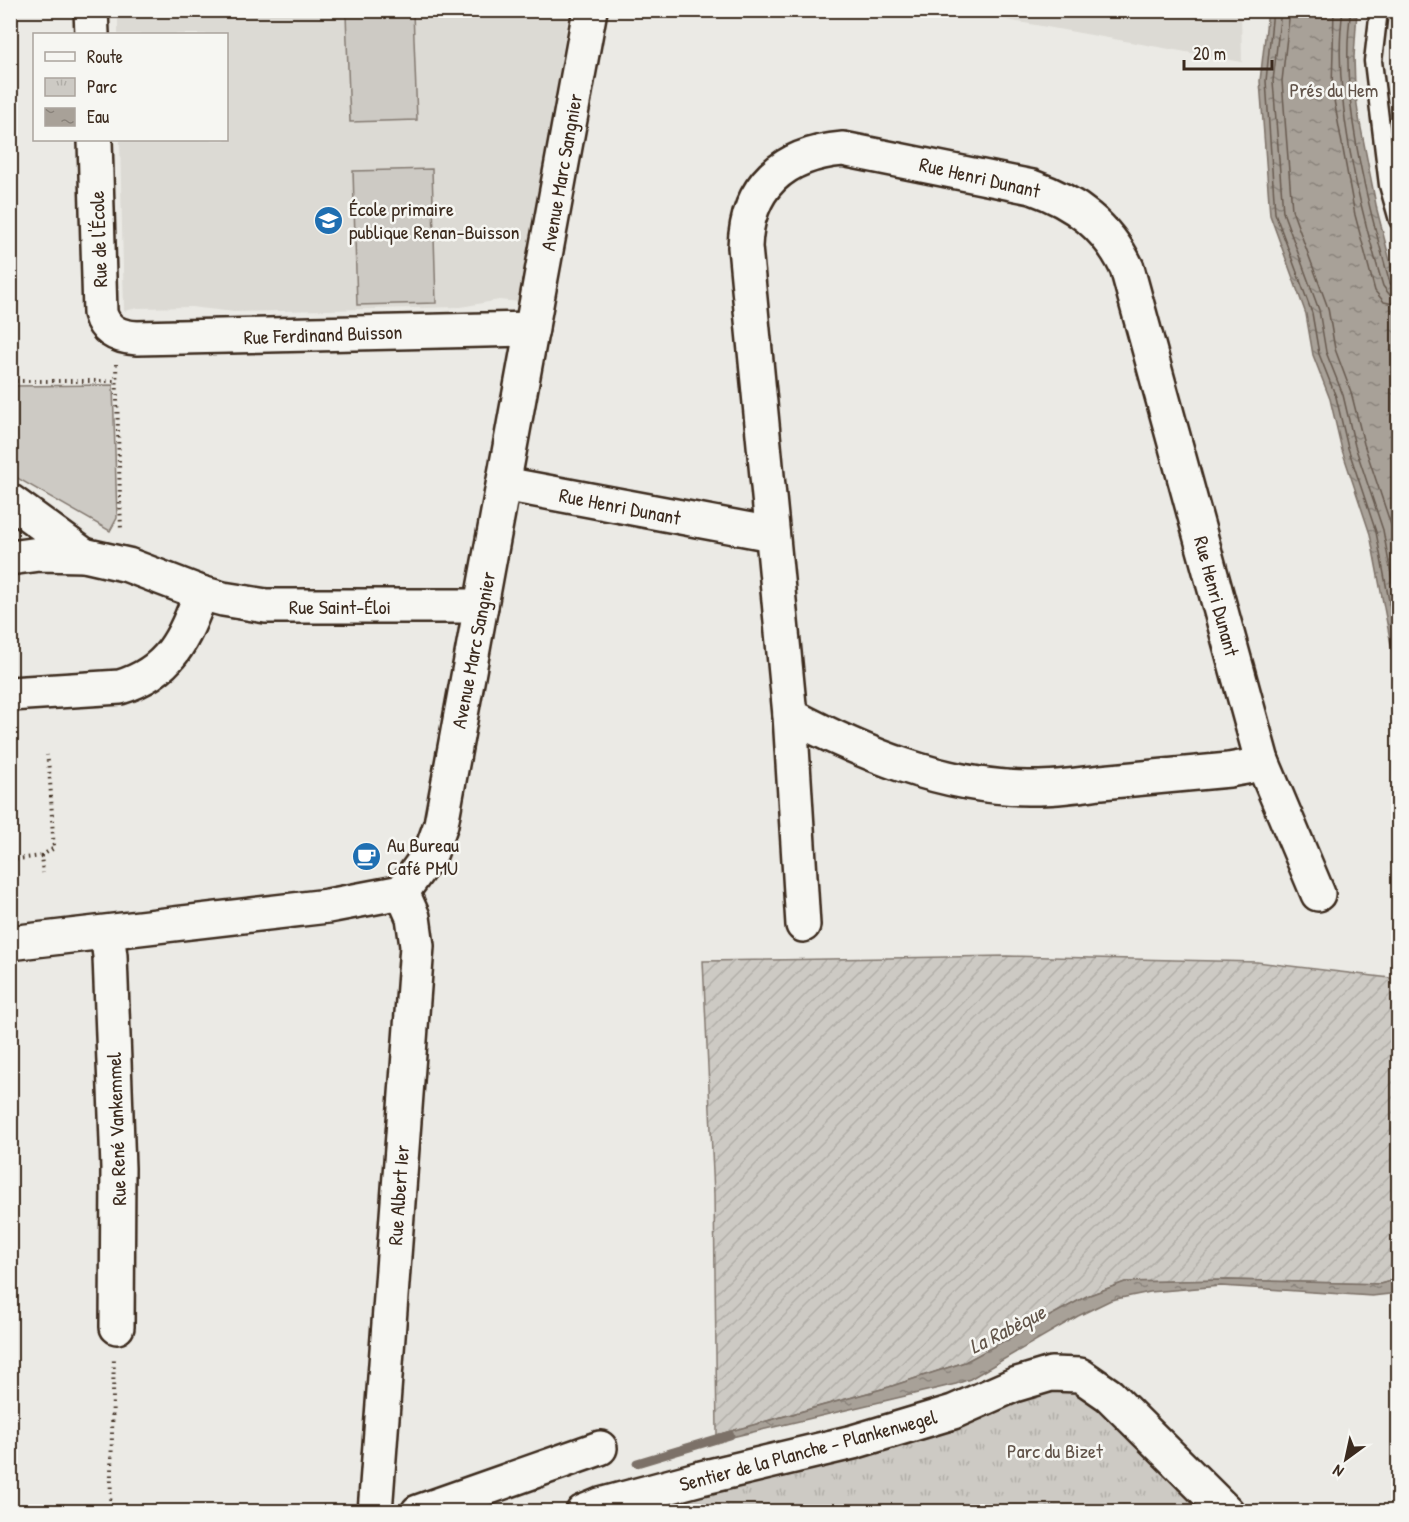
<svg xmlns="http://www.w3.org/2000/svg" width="1409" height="1522" font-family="'Patrick Hand',sans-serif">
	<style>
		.built { fill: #dcdad4 }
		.grass { fill: #cdcac4; stroke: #847a71; stroke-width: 1.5 }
		.park { fill: url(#park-tufts); stroke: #847a71; stroke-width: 1.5 }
		.garden { fill: url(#garden-furrows); stroke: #847a71; stroke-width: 1.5 }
		.water { fill: url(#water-ripples); stroke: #7c7167; stroke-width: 1.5 }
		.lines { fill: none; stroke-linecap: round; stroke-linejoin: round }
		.shore { stroke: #675a4f; stroke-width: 1.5 }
		.stream { stroke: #7c7167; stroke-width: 9 }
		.lane-casing { stroke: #3b2a1e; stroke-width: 21 }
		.street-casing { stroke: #3b2a1e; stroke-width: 38 }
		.path { stroke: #3b2a1e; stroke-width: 4; stroke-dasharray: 1.5 4.5; stroke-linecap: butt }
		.lane { stroke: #f6f6f2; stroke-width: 16 }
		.street { stroke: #f6f6f2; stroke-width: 33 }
		.labels { text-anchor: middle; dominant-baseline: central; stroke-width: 5; stroke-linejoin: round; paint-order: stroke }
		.park-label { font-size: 20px; fill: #605248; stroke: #f6f6f2 }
		.street-label { font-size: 20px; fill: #3b2a1e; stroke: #f6f6f2 }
		.poi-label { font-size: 20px; fill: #3b2a1e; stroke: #f6f6f2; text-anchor: start }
		.water-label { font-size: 21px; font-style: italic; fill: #615449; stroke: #f6f6f2 }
	</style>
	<defs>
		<pattern id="park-tufts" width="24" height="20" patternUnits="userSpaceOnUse" patternTransform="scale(1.5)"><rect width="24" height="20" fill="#cdcac4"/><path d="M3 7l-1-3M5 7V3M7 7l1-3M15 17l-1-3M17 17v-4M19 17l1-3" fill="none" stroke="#b1aea8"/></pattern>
		<pattern id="garden-furrows" width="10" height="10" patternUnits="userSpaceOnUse" patternTransform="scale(1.5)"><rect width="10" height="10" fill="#cdcac4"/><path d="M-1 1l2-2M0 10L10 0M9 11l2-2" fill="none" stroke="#b1aea8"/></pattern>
		<pattern id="water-ripples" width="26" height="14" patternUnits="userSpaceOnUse" patternTransform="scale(1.5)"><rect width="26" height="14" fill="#a8a198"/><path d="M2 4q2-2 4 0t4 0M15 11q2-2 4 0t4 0" fill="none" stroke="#8a837b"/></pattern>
	</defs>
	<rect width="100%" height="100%" fill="#ebeae5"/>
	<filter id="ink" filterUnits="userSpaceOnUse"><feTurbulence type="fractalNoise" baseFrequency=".0167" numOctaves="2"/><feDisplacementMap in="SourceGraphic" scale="12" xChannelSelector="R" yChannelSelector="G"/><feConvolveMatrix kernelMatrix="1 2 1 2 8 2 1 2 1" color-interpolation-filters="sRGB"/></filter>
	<g filter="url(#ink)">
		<!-- built -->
		<g class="built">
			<path d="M169 10 569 11 521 302 499 300 461 307 234 312 191 307 138 308 124 311 120 140H226V34H118V13Z"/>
			<path d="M957 11H1241L1242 62Z"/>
		</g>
		<!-- grass -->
		<g class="grass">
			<path d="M413 12 417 120 350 122 346 14Z"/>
			<path d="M432 169 436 303 357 305 353 171Z"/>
			<path d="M113 385 117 518 110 531 19 479 11 472 10 386Z"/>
		</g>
		<!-- park -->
		<path class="park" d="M1061 1385 1086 1395 1203 1512H619Z"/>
		<!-- garden -->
		<path class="garden" d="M1007 956 1257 962 1398 979V1279L1380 1284 1228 1280 1125 1282 1087 1296 965 1362 889 1387 717 1435 714 1194 703 961Z"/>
		<!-- water -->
		<g class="water">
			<path d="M1268 11H1357L1354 57 1355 88 1358 113 1377 210 1398 292V681L1370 534 1342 450 1330 399 1313 355 1306 314 1270 215 1260 81Z"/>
			<path d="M1398 1279V1293L1372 1296 1221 1286 1150 1292 1111 1300 1078 1316 970 1379 956 1384 719 1440 717 1435 889 1387 965 1362 1087 1296 1125 1282 1228 1280 1380 1284Z"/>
		</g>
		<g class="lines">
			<!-- shore -->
			<g class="shore">
				<path d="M1273 10 1266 81 1275 213 1312 313 1319 354 1336 397 1348 448 1376 532 1398 648"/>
				<path d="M1281 10 1273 81 1283 212 1319 310 1326 352 1343 395 1355 446 1383 530 1398 612"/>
				<path d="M1290 10 1282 81 1292 210 1328 308 1335 349 1351 392 1364 444 1392 528 1398 566"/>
				<path d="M1334 10 1332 89 1355 215 1375 291 1384 302 1398 305"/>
				<path d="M1343 10C1331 94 1359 206 1383 286L1389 294 1398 296"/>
				<path d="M1351 10C1338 93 1367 203 1390 283L1393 287 1398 288"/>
			</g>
			<!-- stream -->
			<path class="stream" d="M637 1463 730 1435"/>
			<defs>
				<path id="lane" d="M1379 10 1373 61 1388 185 1398 220"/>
				<g id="street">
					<path d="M91 10 92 34"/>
					<path d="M95 140 100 313C105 331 119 337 137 338L532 329"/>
					<path d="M504 484 772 534"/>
					<path d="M10 501 84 555"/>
					<path d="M10 558 39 554 84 555 128 565 201 593 223 599 266 606H481"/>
					<path d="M10 694 120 687C170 672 184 639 201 593"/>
					<path d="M790 715C864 754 943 787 1028 788 1052 789 1077 785 1101 782 1144 778 1186 774 1229 770L1246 767 1262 761"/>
					<path d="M803 925 790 715 745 247C747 186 783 154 843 149L1032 187C1075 202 1107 226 1127 268L1262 761 1318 894"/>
					<path d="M107 933 110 956 118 1168 117 1327"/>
					<path d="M10 943 328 906 402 892 431 852 441 824 590 10"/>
					<path d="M375 1512 417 946 413 917 402 892"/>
					<path d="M418 1512 600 1448"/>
					<path d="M583 1512 600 1505 701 1478 853 1442 953 1412 1014 1385 1051 1374 1080 1375 1109 1395 1227 1512"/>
				</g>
			</defs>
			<!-- lane casing -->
			<use href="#lane" class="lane-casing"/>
			<!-- street casing -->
			<use href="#street" class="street-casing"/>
			<!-- path -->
			<g class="path">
				<path d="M116 364 121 531"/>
				<path d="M10 381H117"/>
				<path d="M41 856 54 848C51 817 52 786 47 755"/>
				<path d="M10 860 41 856 43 873"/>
				<path d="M110 1512 114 1356"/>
			</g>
			<!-- lane -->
			<use href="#lane" class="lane"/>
			<!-- street -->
			<use href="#street" class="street"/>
		</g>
	</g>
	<!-- icons -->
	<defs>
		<symbol id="school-disc" viewBox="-11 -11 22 22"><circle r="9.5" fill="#1f6fb2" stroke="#f6f6f2"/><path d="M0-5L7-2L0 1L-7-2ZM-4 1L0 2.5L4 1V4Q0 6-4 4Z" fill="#fff"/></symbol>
		<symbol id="cafe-disc" viewBox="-11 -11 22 22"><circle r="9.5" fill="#1f6fb2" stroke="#f6f6f2"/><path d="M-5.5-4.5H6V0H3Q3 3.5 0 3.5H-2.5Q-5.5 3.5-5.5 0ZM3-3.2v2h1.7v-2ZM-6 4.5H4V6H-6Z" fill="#fff"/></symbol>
	</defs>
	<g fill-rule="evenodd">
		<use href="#school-disc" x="312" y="204" width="33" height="33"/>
		<use href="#cafe-disc" x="350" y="840" width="33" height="33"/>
	</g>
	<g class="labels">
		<!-- park labels -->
		<g class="park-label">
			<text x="1334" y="89">Prés du Hem</text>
			<text x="1055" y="1450">Parc du Bizet</text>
		</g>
		<!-- street labels -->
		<g class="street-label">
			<text transform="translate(561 172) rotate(-80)">Avenue Marc Sangnier</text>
			<text transform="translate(980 177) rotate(13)">Rue Henri Dunant</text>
			<text transform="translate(98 239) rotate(-92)">Rue de l'École</text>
			<text transform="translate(323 334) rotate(-2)">Rue Ferdinand Buisson</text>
			<text transform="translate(620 506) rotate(11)">Rue Henri Dunant</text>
			<text transform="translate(1217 596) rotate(75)">Rue Henri Dunant</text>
			<text x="340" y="606">Rue Saint-Éloi</text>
			<text transform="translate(473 650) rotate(-79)">Avenue Marc Sangnier</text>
			<text transform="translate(116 1129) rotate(-92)">Rue René Vankemmel</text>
			<text transform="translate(398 1195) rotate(-86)">Rue Albert Ier</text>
			<text transform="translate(808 1450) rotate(-15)">Sentier de la Planche - Plankenwegel</text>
		</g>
		<!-- poi labels -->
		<g class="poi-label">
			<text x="349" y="208">École primaire<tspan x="349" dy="23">publique Renan-Buisson</tspan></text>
			<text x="387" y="844">Au Bureau<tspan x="387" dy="23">Café PMU</tspan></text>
		</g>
		<!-- water labels -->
		<g class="water-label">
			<text transform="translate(1007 1329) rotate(-27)">La Rabèque</text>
		</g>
	</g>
	<!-- margin -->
	<rect width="1409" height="1522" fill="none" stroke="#f6f6f2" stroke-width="36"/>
	<rect x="18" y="18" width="1373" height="1486" fill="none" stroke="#3b2a1e" stroke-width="2" filter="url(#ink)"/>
	<!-- legend -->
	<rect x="33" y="33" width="195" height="108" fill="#f6f6f2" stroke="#aba49d" stroke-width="1.5"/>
	<rect x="45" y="52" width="30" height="9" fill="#f6f6f2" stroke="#aba49d" stroke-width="1.5"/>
	<text x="87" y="63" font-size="18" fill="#3b2a1e">Route</text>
	<rect x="45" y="78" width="30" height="18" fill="url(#park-tufts)" stroke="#aba49d" stroke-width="1.5"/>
	<text x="87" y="93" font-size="18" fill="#3b2a1e">Parc</text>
	<rect x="45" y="108" width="30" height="18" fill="url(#water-ripples)" stroke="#aba49d" stroke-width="1.5"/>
	<text x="87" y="123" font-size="18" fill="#3b2a1e">Eau</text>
	<!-- north arrow -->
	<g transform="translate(1346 1459) rotate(213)" stroke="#f6f6f2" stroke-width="4.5" paint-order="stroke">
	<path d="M0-4.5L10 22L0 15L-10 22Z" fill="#3b2a1e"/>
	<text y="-9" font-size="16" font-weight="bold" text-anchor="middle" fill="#3b2a1e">N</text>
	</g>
	<!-- scale -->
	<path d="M1184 60v9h88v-9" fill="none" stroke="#3b2a1e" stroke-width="3"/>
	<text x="1193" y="60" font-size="18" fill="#3b2a1e" stroke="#f6f6f2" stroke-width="4.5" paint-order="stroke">20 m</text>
</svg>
